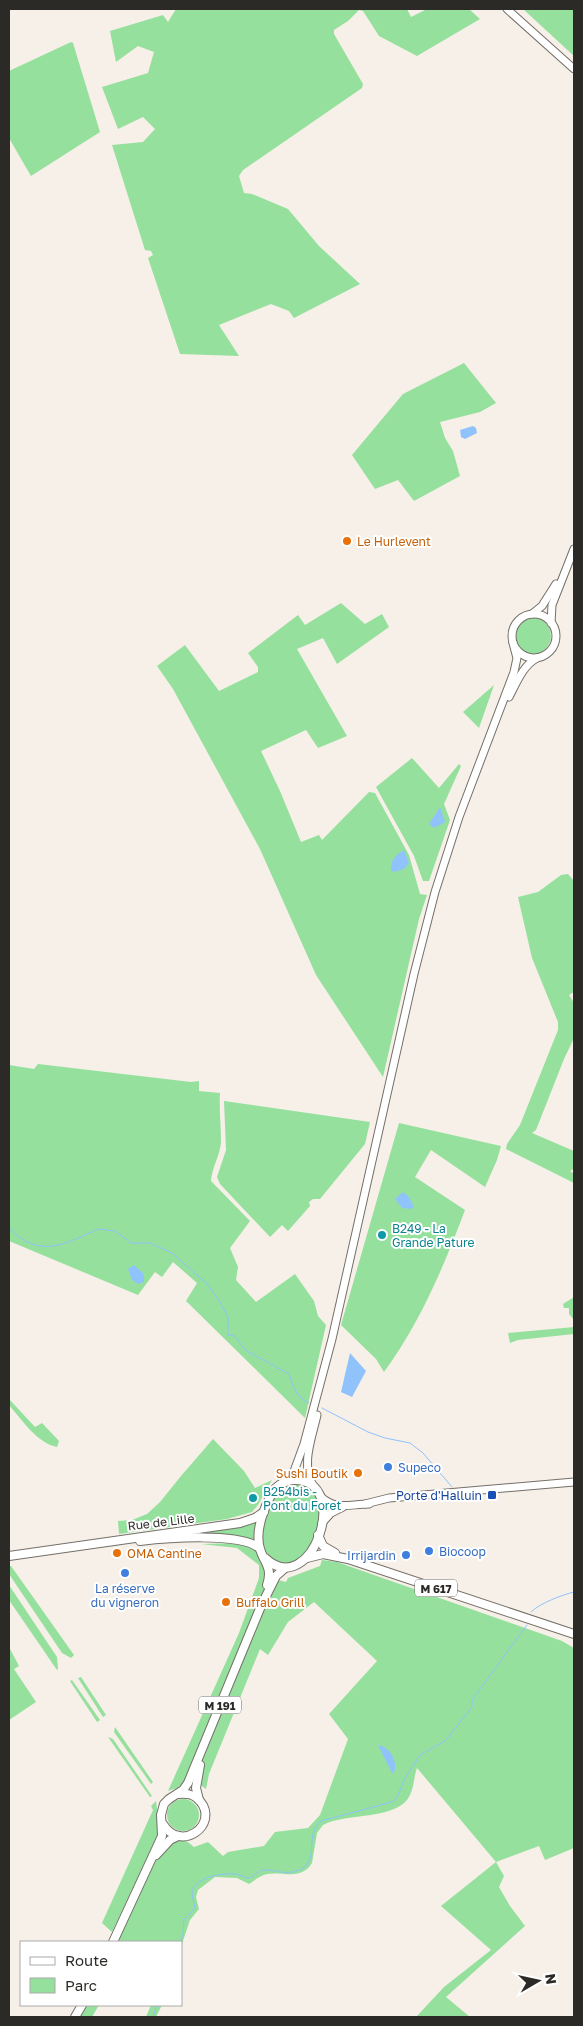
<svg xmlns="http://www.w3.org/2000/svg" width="583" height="2026" font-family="'Golos Text',sans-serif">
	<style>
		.green { fill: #95e09d }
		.water { fill: #90c3fb }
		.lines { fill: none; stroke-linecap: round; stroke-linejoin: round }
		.stream { stroke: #90c3fb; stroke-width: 1 }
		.secondary-casing { stroke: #746f68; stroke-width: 9 }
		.primary-casing { stroke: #746f68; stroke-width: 10 }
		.secondary { stroke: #fff; stroke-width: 7 }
		.primary { stroke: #fff; stroke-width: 8 }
		.food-dot { fill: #e8710a; stroke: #fff; stroke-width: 2 }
		.culture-dot { fill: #0f9aa8; stroke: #fff; stroke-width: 2 }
		.shop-dot { fill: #3f7fe0; stroke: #fff; stroke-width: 2 }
		.transit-dot { fill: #1a4fb4; stroke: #fff; stroke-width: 2 }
		.labels { text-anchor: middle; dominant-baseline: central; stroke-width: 4; stroke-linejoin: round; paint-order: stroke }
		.shield { fill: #fff; stroke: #6b6a68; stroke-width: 1 }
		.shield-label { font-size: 11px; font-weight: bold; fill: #2c2a27 }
		.food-label { font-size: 12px; fill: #c56008; stroke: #fff; text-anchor: start }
		.culture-label { font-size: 12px; fill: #0d838f; stroke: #fff; text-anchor: start }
		.shop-label { font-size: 12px; fill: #366cbe; stroke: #fff; text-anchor: start }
		.transit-label { font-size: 12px; fill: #164399; stroke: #fff; text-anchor: end }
		.street-label { font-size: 12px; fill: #2c2a27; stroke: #fff }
	</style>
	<rect width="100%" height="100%" fill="#f6f0e8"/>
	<!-- green -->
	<g class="green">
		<path d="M176 9H407L411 17 427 9H469L480 19 417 56 379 36 363 11 359 10 348 21 334 30V34L363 84 362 88 243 170 239 176 244 193 252 194 288 209 319 246 360 284 294 318 289 311 271 304 219 325 239 356 180 354 148 258 153 255 151 251 145 250 112 145 143 142 155 129 143 117 118 129 102 87 148 73 154 52 138 46 116 62 110 31 163 15 168 22Z"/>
		<path d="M523 9H574V56Z"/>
		<path d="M71 42 73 43 100 132 31 176 9 138V71Z"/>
		<path d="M464 363 496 403 480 412 440 422 445 438 453 451 460 476 414 501 398 480 375 489 352 455 403 394Z"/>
		<path d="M341 603 365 624 382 614 389 627 337 664 323 638 297 649 347 736 318 748 306 730 261 751 280 791 301 842 319 835 322 840 369 792 375 793 409 855 420 894 427 895 419 919 383 1077 316 975 260 849 173 689 157 666 185 645 219 691 258 672V667L248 653 298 615 305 625Z"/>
		<circle cx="533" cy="636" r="18"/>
		<path d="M494 685 479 728 463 712Z"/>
		<path d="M412 758 439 788 459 764 461 766 444 804 450 820 429 881H423L414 856 376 787Z"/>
		<path d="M568 874 574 881V992L569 995 574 1003V1038L564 1059 536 1130 532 1133 574 1151V1169L570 1171 574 1174V1183L506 1149 507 1144 520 1125 558 1030V1022L532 958 518 897 538 892 561 875Z"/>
		<path d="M38 1064 191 1082 199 1081V1091L220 1093C219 1109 221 1125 221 1142 220 1156 212 1167 211 1181L250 1221 230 1248 238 1267 236 1280 256 1302 295 1274 314 1301 318 1316 326 1325 305 1418 186 1301 197 1283 173 1262 162 1277 155 1272 138 1295 9 1241V1065L34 1069Z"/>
		<path d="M224 1101 370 1122 365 1144 320 1199H313L309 1202 310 1206 288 1231 282 1225 270 1237 220 1184 217 1177 226 1150Z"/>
		<path d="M399 1123 501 1146 497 1160 485 1187 431 1150 415 1177 465 1210C444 1266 420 1323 384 1372L376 1359 341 1325Z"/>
		<path d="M574 1297V1320L569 1314V1308H564L563 1304Z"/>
		<path d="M574 1327V1334L518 1340 510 1343 508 1333Z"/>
		<path d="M9 1399 35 1427 42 1423 59 1441 57 1447C37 1443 22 1420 9 1405Z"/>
		<path d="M213 1439 244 1471 255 1488 272 1480 258 1505 252 1512 227 1519 119 1534 118 1521 132 1520 147 1514 160 1502 181 1476Z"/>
		<path d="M294 1483C337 1491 319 1537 300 1560L282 1564C276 1561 269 1558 265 1553 255 1539 268 1505 276 1492 281 1487 287 1485 294 1483Z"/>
		<path d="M258 1521 254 1540 241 1537 185 1534 226 1529Z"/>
		<path d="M243 1543C259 1552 264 1559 266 1577L286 1582 288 1578 320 1566 322 1560 337 1562 562 1641 574 1648V1848L545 1860 539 1846 496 1862 504 1876 499 1887 510 1906 525 1926 446 1997 470 2017H416L444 1987 491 1950 441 1906 496 1862 417 1768C414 1776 414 1787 410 1795 398 1821 347 1812 323 1825L317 1833 312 1863C301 1881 284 1871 267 1874 261 1875 255 1880 249 1884L237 1878 215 1877 198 1890 196 1897 199 1909 190 1920 181 1947V1942H117C127 1920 152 1856 170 1842 179 1835 187 1841 194 1847L208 1842 223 1856 228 1852 264 1846 275 1832 308 1828 320 1815 348 1739 329 1714 377 1661 314 1602 288 1622 268 1655 260 1649 209 1774 206 1789 199 1784 188 1779 177 1788 168 1791 239 1633 259 1578V1565L237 1548 201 1544Z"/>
		<path d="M9 1566H11L74 1655 71 1658 62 1653 9 1574Z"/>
		<path d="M9 1585 57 1657 58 1669 57 1670 9 1600Z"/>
		<path d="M9 1647 19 1666 14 1669 36 1702 9 1720Z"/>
		<path d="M81 1677 106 1715 103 1717 78 1678Z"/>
		<path d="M72 1680 100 1720 97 1722 70 1681Z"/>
		<path d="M115 1727 153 1782 151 1784 114 1732Z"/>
		<path d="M108 1737 113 1739 152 1796 150 1797Z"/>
		<circle cx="183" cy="1815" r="16"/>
		<path d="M156 1801 160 1831 112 1932 102 1923 153 1810 151 1806Z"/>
		<path d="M87 2005H99L92 2017H80Z"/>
		<path d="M151 2005H162L156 2017H146Z"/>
	</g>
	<!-- water -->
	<g class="water">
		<path d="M473 426 476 428 477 433 465 439 461 437 460 430Z"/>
		<path d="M440 807 445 822 434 828 429 824Z"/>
		<path d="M404 850 409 863 404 869 394 872 391 870C390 860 396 855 404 850Z"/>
		<path d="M403 1192 409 1197 414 1207 411 1209 402 1208 395 1199Z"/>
		<path d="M134 1265 144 1274V1282L138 1284 132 1280 128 1269Z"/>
		<path d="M350 1353 366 1371 352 1397 341 1392Z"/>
		<path d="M378 1745C390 1747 398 1761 394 1773H392Z"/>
	</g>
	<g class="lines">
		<!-- stream -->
		<g class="stream">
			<path d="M9 1228C41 1260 63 1244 99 1229L115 1231 131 1243H150L172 1253 207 1284 218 1299 228 1317V1335L235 1336 245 1350 289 1374C293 1386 296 1398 309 1403"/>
			<path d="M322 1408 368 1432 385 1438 410 1443 423 1453 452 1487"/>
			<path d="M531 1612C540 1603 562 1595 574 1592"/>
			<path d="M180 1942 183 1936 184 1919 195 1908C194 1903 192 1896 192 1892 194 1877 227 1871 239 1875 243 1876 245 1878 250 1878L261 1870C272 1869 281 1874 293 1872 324 1865 302 1836 321 1821L392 1802 397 1798 404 1780 420 1755 445 1741 472 1707V1700L527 1625"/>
			<path d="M153 2017 157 2005"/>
		</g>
		<defs>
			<g id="secondary">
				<path d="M507 9 574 69"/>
				<path d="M532 614 542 606 556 584"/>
				<circle cx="534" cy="636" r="22"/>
				<path d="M551 623 552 605 574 549"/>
				<path d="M509 697C516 684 523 665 537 658"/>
				<path d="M286 1482 293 1474 304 1444 332 1339 414 974 435 892 459 817 514 672 517 658 513 643"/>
				<path d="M314 1487C300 1466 312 1438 317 1415"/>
				<path d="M320 1496C336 1511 349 1504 369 1504"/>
				<path d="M365 1504 389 1498 574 1482"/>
				<path d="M322 1523 331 1513 343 1507"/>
			</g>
			<g id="primary">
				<path d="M318 1535 323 1546 335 1553"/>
				<path d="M140 1541C165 1538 241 1532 259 1548"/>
				<path d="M9 1556 240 1523 255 1518 264 1512"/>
				<path d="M265 1558C312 1602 353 1479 294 1480 283 1481 274 1487 270 1497 263 1511 255 1532 260 1549 264 1563 273 1567 267 1585"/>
				<path d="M307 1558 323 1554 348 1559 574 1634"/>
				<path d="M199 1800 196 1788 200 1765"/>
				<path d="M163 1824C180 1853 220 1825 200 1801 194 1794 187 1793 178 1794"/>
				<path d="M156 1855 170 1840 178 1836"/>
				<path d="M113 1942 162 1836 161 1815 164 1804 169 1799 183 1790 188 1783 261 1606 276 1576 285 1568"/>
				<path d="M75 2017 82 2005"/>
			</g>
		</defs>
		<!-- secondary casing -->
		<use href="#secondary" class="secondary-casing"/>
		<!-- primary casing -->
		<use href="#primary" class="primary-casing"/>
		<!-- secondary -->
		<use href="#secondary" class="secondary"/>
		<!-- primary -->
		<use href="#primary" class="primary"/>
	</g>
	<!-- markers -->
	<g class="food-dot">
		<circle cx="347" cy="541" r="5"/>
		<circle cx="358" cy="1473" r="5"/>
		<circle cx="117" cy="1553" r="5"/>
		<circle cx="226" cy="1602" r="5"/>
	</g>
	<g class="culture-dot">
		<circle cx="382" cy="1235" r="5"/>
		<circle cx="253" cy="1498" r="5"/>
	</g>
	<g class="shop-dot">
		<circle cx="388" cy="1467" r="5"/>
		<circle cx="429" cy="1551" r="5"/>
		<circle cx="406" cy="1555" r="5"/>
		<circle cx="125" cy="1573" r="5"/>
	</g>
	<rect class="transit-dot" x="487" y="1490" width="10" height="10" rx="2.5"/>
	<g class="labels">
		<!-- shield labels -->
		<g class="shield">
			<rect x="415" y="1579.5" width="42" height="17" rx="4"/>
			<rect x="199" y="1696.5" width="42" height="17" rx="4"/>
		</g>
		<g class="shield-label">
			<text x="436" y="1588">M 617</text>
			<text x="220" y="1705">M 191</text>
		</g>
		<!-- food labels -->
		<g class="food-label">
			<text x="357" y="541">Le Hurlevent</text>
			<text x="348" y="1473" text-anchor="end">Sushi Boutik</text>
			<text x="127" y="1553">OMA Cantine</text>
			<text x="236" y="1602">Buffalo Grill</text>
		</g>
		<!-- culture labels -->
		<g class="culture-label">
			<text x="392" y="1228">B249 - La<tspan x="392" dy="14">Grande Pature</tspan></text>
			<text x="263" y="1491">B254bis -<tspan x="263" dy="14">Pont du Foret</tspan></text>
		</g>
		<!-- shop labels -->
		<g class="shop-label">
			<text x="398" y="1467">Supeco</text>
			<text x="439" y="1551">Biocoop</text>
			<text x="396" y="1555" text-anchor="end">Irrijardin</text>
			<text x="125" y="1588" text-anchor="middle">La réserve<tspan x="125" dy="14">du vigneron</tspan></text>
		</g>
		<!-- transit labels -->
		<g class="transit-label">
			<text x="482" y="1495">Porte d'Halluin</text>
		</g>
		<!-- street labels -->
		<g class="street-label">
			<text transform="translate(161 1522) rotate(-7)">Rue de Lille</text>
		</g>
	</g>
	<!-- border -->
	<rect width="583" height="2026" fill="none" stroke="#2c2a27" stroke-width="20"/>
	<!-- legend -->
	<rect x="20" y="1941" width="162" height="65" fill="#ffffff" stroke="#abaaa9"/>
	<rect x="30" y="1957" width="25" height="8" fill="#ffffff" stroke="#abaaa9"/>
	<text x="65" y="1966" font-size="15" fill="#2c2a27">Route</text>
	<rect x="30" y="1978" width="25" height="15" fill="#95e09d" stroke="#abaaa9"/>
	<text x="65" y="1991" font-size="15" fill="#2c2a27">Parc</text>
	<!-- north arrow -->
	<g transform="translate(538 1981) rotate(81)" stroke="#ffffff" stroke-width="4" paint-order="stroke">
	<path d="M0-4L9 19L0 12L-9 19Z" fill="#2c2a27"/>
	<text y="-8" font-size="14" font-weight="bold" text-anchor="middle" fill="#2c2a27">N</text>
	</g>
</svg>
